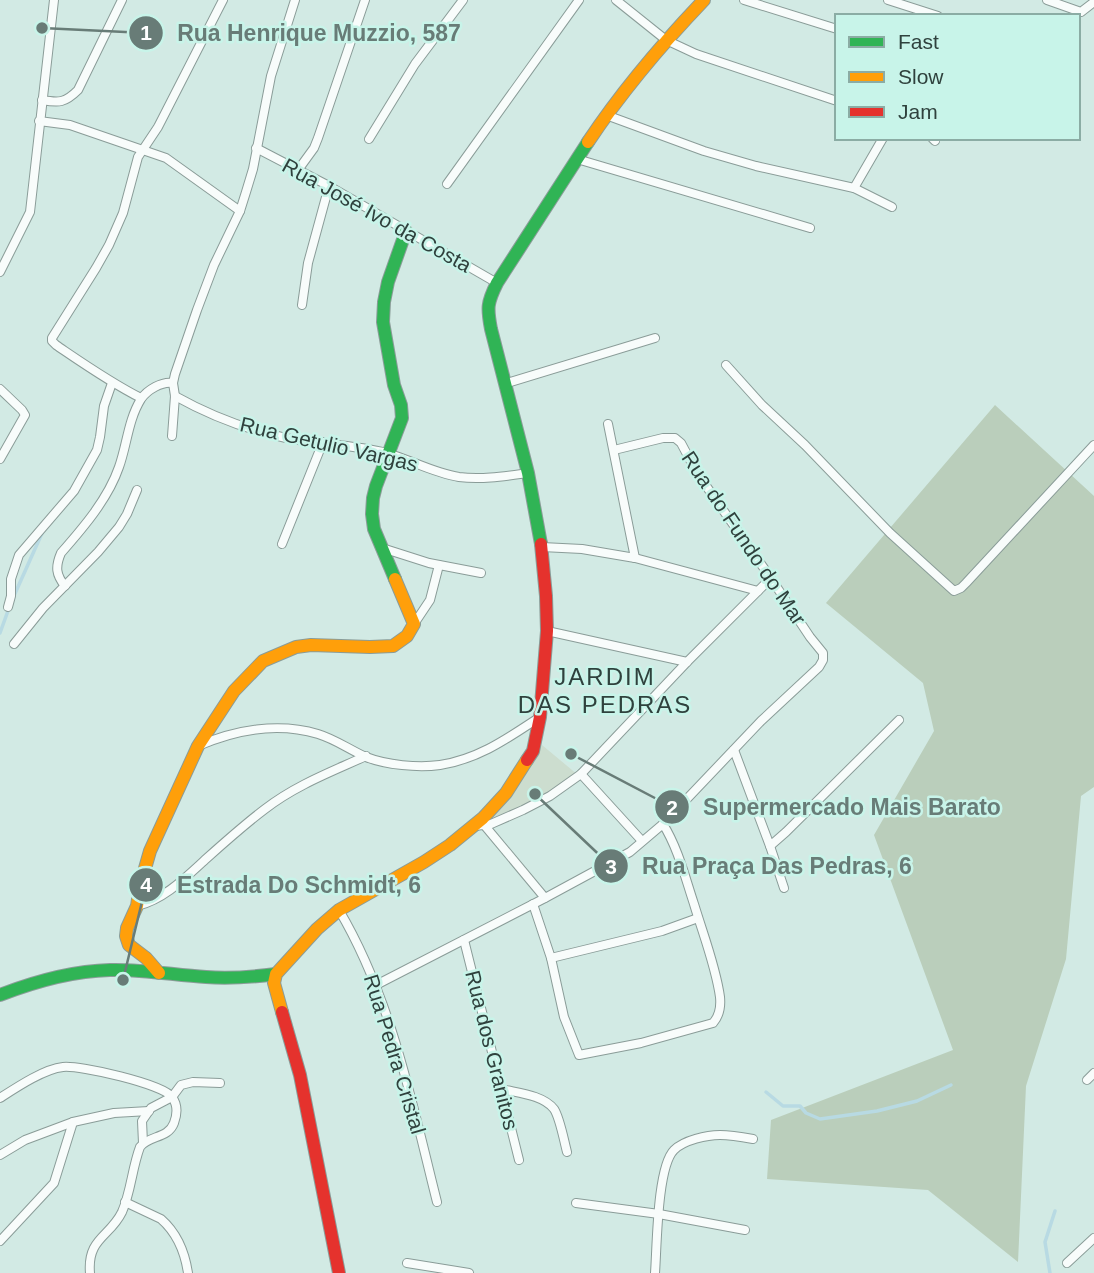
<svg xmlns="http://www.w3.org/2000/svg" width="1094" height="1273" font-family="Arial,sans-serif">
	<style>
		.green { fill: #ccddcf }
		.forest { fill: #bacebb }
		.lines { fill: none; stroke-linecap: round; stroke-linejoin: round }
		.stream { stroke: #b8dae3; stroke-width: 3.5 }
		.street-casing { stroke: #8a9c98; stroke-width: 10 }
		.fast-casing { stroke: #8a9c98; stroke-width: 14 }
		.slow-casing { stroke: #8a9c98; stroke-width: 14 }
		.jam-casing { stroke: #8a9c98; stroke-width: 14 }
		.street { stroke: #f8fcfb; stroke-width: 8 }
		.fast { stroke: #30b455; stroke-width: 12 }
		.slow { stroke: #ff9f0a; stroke-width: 12 }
		.jam { stroke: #e5322d; stroke-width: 12 }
		.labels { text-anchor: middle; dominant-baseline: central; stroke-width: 5; stroke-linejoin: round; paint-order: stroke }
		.street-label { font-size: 21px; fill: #2f413d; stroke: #c8f4e9 }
		.quarter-label { font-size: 24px; letter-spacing: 2px; fill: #2f413d; stroke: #c8f4e9 }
		.leader { fill: none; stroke: #687c77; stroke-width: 2.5 }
		.callout-dot { fill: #687c77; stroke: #c8f4e9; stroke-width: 2.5 }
		.mark-label { font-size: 21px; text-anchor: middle; font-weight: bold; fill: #fff }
		.callout-label { font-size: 23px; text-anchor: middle; font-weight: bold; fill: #687c77; stroke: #c8f4e9; stroke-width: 5; stroke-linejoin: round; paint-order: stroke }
	</style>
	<rect width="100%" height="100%" fill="#d2eae4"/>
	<!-- green -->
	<path class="green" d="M542 745 578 775C548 795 516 816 480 824L536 756Z"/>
	<!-- forest -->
	<path class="forest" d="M995 405 1094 496V787L1081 796 1066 959 1026 1086 1018 1262 928 1190 767 1179 771 1120 953 1050 874 835 934 731 923 683 826 603Z"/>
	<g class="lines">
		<!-- stream -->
		<g class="stream">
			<path d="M13 598 43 531"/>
			<path d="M0 633 9 608"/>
			<path d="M766 1092 783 1106H800L806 1113 820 1119 877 1111 917 1101 951 1085"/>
			<path d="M1050 1273 1045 1242 1055 1211"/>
		</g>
		<defs>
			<g id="street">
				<path d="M616 0 666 40 696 54 837 101"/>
				<path d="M744 0 837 29"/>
				<path d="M888 0 938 16"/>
				<path d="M1047 0 1081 12 1094 2"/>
				<path d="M42 100C59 103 65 103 78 90L122 0"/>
				<path d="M606 115 704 151 756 166 854 188 892 207"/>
				<path d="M39 121 70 125 166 158 240 211"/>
				<path d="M932 138 935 141"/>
				<path d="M369 139 415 64 463 0"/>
				<path d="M256 148 329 186 497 283"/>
				<path d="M577 159 810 228"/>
				<path d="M298 170 314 148 318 138 365 0"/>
				<path d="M447 184 579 0"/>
				<path d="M854 188 883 138"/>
				<path d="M0 272 30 212 54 0"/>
				<path d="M302 305 308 263 329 186"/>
				<path d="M726 365 762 405 805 445 890 533 954 591 961 588 966 583 1094 445"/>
				<path d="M504 384 655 338"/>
				<path d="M0 389 22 410 25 415 0 459"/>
				<path d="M175 396C209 415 248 430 286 438 319 444 354 445 387 453 411 460 434 473 459 477 482 480 506 476 528 473"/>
				<path d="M141 398C111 383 84 364 56 345L52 341V338L96 268 109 245 123 213 138 157 158 127 223 0"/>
				<path d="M608 424 635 558"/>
				<path d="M172 436 175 396 173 383 175 374 197 310 214 265 240 211 246 192 253 169 271 76 295 0"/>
				<path d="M282 544 323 442"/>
				<path d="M542 547 582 549 635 558 758 591"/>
				<path d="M382 548 429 563 481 573"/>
				<path d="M65 586C56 575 55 567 61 553 83 528 108 499 119 467 127 445 128 420 141 399 147 390 162 381 173 383"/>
				<path d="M8 607 11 596V579L19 555 74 491 97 450 100 437 104 406 112 383"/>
				<path d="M414 624 430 600 439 565"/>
				<path d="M547 631 687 662"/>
				<path d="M14 644 43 608 98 552 119 527 127 514 137 490"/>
				<path d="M198 746C235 730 278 722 318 734 335 739 350 750 366 757 386 765 418 768 440 765 479 759 508 738 540 717"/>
				<path d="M734 750 770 846 786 832 899 720"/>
				<path d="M581 774 642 841"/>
				<path d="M475 826 491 824 523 810 550 796 581 774 687 662 771 578"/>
				<path d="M485 826 545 898"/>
				<path d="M770 846 784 888"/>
				<path d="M533 904 551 958 564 1017 579 1055 641 1043 713 1023C720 1015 721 1007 720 997 716 967 703 934 694 904 685 877 678 848 663 824"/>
				<path d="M137 906C165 899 186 877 207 858 226 841 245 824 265 809 296 785 331 772 366 756"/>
				<path d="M339 910C392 1000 412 1103 437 1202"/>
				<path d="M464 940 519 1160"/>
				<path d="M551 958 662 931 698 918"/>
				<path d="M376 985 545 898 630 852 663 824 761 721 819 667 823 660V653L810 637 768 574 697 473 681 443 675 438H663L614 450"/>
				<path d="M1087 1080 1094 1073"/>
				<path d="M502 1089C518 1093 543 1095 554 1109 560 1118 564 1141 567 1152"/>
				<path d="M0 1098C17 1087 44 1069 63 1067 80 1065 163 1084 172 1097 178 1105 177 1115 174 1123 168 1139 149 1135 140 1147 132 1168 131 1192 122 1212 110 1237 87 1238 90 1273"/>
				<path d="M143 1143 142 1121 151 1108 172 1097 181 1085 193 1082 220 1083"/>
				<path d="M0 1155 25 1140 73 1122 114 1113 149 1111"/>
				<path d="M125 1202 161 1219C177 1233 185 1253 188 1273"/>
				<path d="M576 1203 659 1214 745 1230"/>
				<path d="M0 1241 54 1183 73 1122"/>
				<path d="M407 1263 469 1273"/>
				<path d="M1067 1263 1094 1238"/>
				<path d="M655 1273C657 1247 657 1167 674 1150 684 1140 707 1135 720 1135 731 1135 742 1137 753 1139"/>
			</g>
			<g id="fast">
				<path d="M541 544 528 473 491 329C487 308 487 303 497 283L588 142"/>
				<path d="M395 579 374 529 372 514 373 498 376 486 402 418 401 405 394 385 383 322 384 302 388 282 406 231"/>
				<path d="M0 995C36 981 71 971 110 970 142 969 174 975 206 977 230 979 253 977 276 974"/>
			</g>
			<g id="slow">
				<path d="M588 142C622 91 662 44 704 0"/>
				<path d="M159 973 146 958 129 945 126 936 127 928 137 906 140 886 150 851 198 746 234 691 263 661 296 647 311 645 370 647 393 646 407 636 414 624 395 579"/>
				<path d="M282 1012 274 983 276 974 317 929 339 910 424 862 450 845 483 818 506 793 527 760"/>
			</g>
			<g id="jam">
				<path d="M527 760 533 751 540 717 547 631 546 596 541 544"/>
				<path d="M282 1012 300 1075 339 1273"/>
			</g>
		</defs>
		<!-- street casing -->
		<use href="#street" class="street-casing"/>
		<!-- fast casing -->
		<use href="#fast" class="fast-casing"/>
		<!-- slow casing -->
		<use href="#slow" class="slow-casing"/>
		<!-- jam casing -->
		<use href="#jam" class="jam-casing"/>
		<!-- street -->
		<use href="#street" class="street"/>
		<!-- fast -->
		<use href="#fast" class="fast"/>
		<!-- slow -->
		<use href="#slow" class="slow"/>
		<!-- jam -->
		<use href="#jam" class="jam"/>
	</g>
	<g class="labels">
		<!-- street labels -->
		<g class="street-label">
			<text transform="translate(377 215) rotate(29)">Rua José Ivo da Costa</text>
			<text transform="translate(329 444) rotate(13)">Rua Getulio Vargas</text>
			<text transform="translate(744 538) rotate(56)">Rua do Fundo do Mar</text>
			<text transform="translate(492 1050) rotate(76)">Rua dos Granitos</text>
			<text transform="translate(395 1054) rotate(73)">Rua Pedra Cristal</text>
		</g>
		<!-- quarter labels -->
		<g class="quarter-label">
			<text x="605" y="676">JARDIM<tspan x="605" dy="28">DAS PEDRAS</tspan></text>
		</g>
	</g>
	<!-- callouts -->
	<path class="leader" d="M42 28L146 33M571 754L672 807M535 794L611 866M123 980L146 885"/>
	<g class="callout-dot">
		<circle cx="42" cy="28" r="7"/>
		<circle cx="571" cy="754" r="7"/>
		<circle cx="535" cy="794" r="7"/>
		<circle cx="123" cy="980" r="7"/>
		<circle cx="146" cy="33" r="18"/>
		<circle cx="672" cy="807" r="18"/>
		<circle cx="611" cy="866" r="18"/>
		<circle cx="146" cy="885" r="18"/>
	</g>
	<g class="mark-label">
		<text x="146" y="40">1</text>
		<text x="672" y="815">2</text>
		<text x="611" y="874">3</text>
		<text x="146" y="892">4</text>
	</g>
	<g class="callout-label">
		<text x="319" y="41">Rua Henrique Muzzio, 587</text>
		<text x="852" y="815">Supermercado Mais Barato</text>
		<text x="777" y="874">Rua Praça Das Pedras, 6</text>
		<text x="299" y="893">Estrada Do Schmidt, 6</text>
	</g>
	<!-- legend -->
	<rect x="835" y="14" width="245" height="126" fill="#c8f4e9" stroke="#8baca4" stroke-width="2"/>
	<rect x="849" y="37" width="35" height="10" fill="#30b455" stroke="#8baca4" stroke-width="2"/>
	<text x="898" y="49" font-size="21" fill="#2f413d">Fast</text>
	<rect x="849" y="72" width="35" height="10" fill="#ff9f0a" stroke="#8baca4" stroke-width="2"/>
	<text x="898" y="84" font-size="21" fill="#2f413d">Slow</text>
	<rect x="849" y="107" width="35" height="10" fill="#e5322d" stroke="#8baca4" stroke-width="2"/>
	<text x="898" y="119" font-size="21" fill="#2f413d">Jam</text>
</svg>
